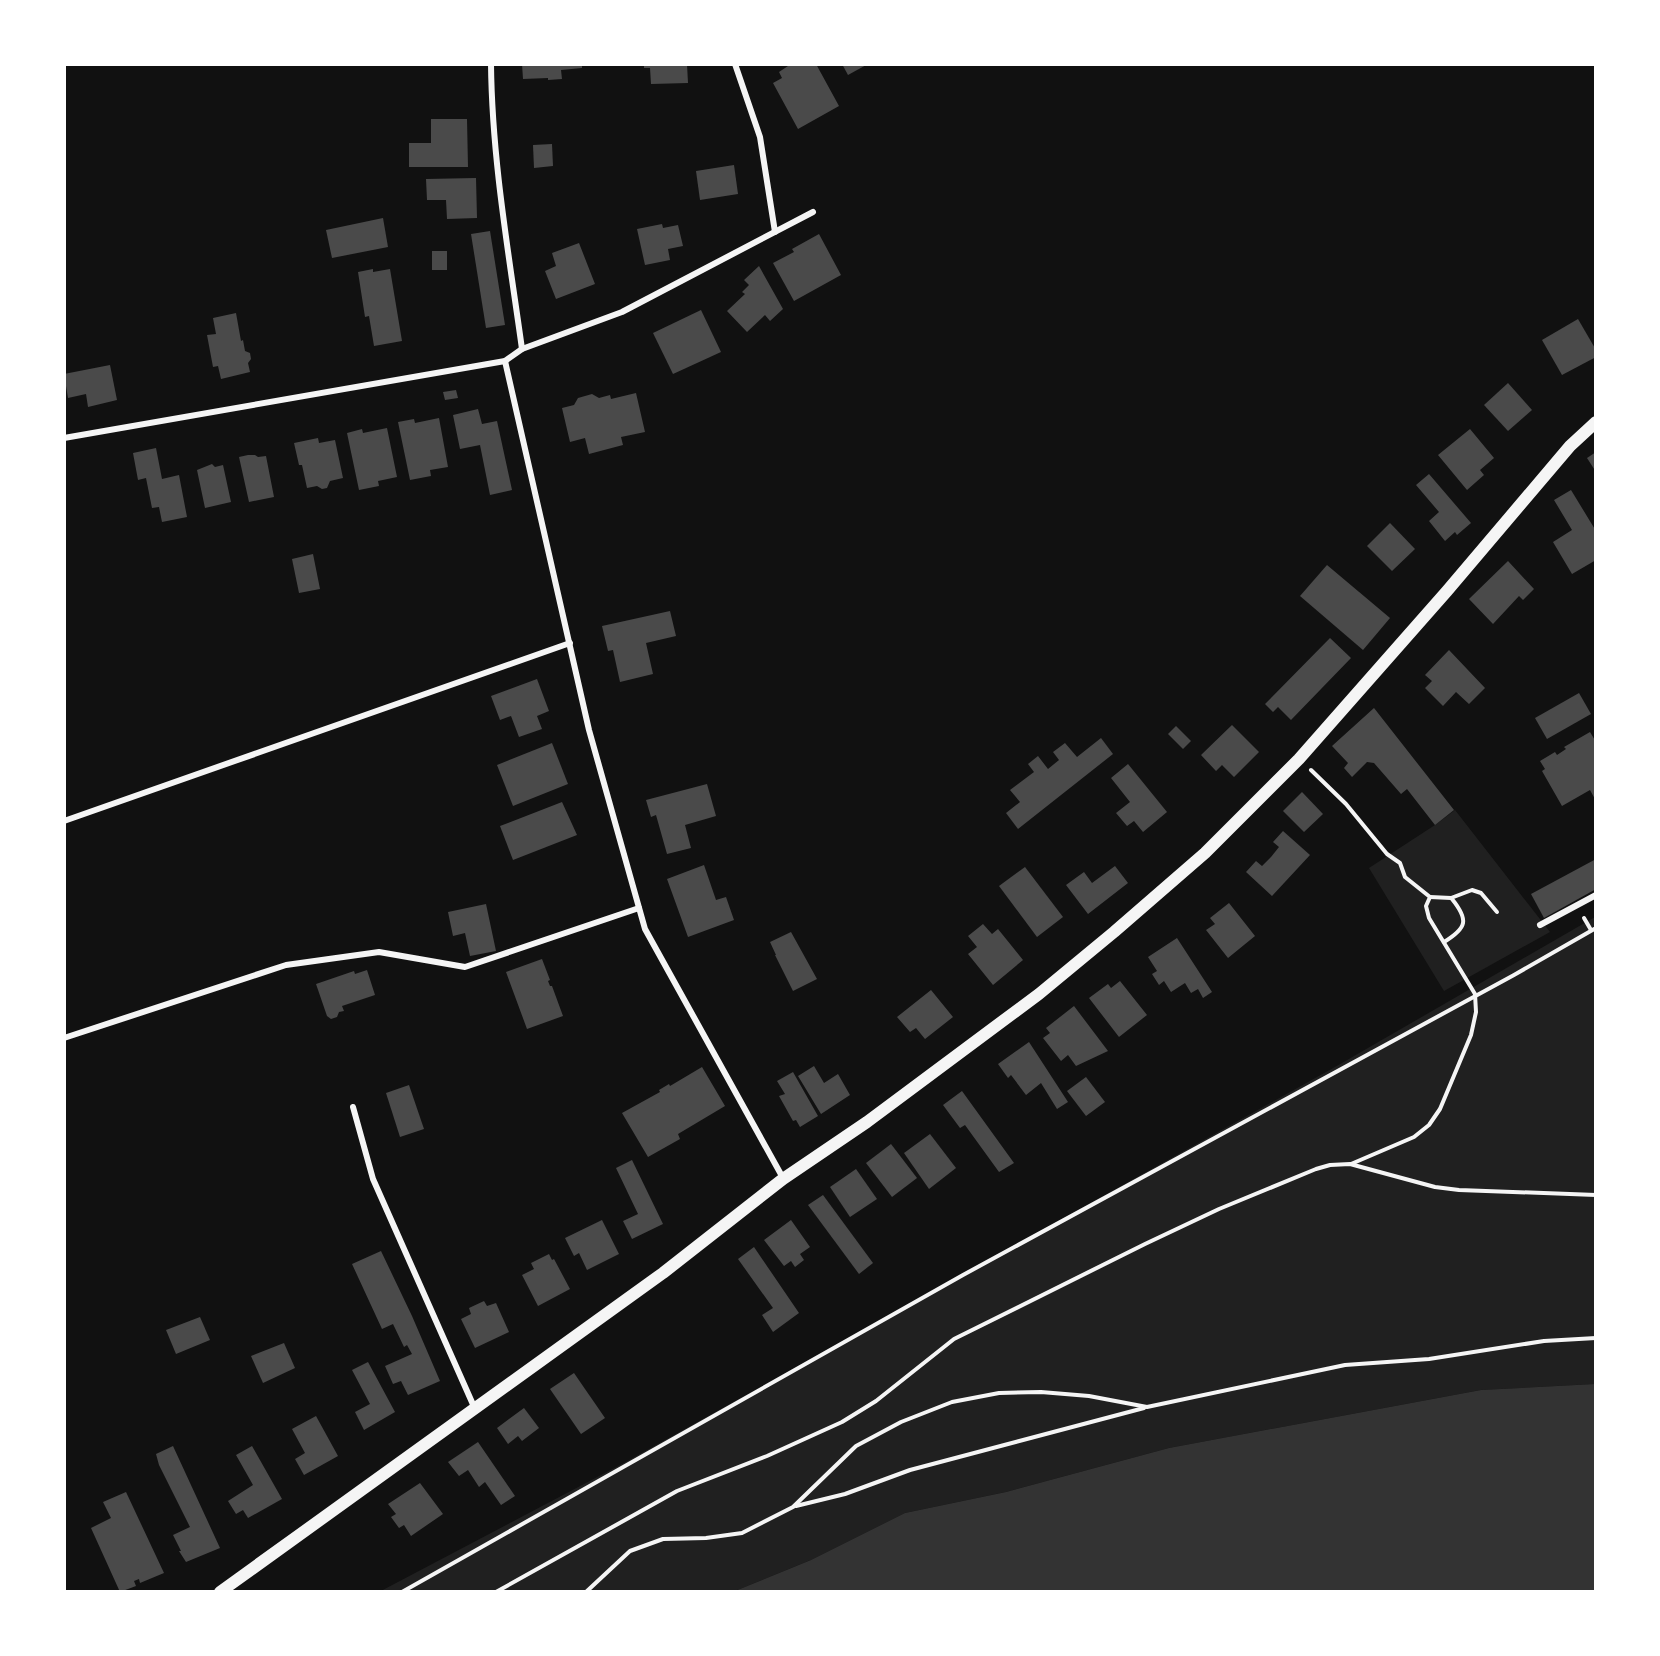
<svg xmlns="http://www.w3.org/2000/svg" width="1660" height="1656" font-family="'DM Sans',sans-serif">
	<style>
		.green { fill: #202020 }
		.water { fill: #333 }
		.building { fill: #4a4a4a }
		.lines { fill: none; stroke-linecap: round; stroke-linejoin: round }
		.path { stroke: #f5f5f5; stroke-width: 4 }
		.minor { stroke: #f5f5f5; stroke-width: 6 }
		.secondary { stroke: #f5f5f5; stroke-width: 12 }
	</style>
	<rect width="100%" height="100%" fill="#111"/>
	<!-- green -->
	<g class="green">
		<path d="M1455 810 1550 932 1444 991 1369 868 1435 825Z"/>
		<path d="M1595 917V1384L1481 1390 1169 1448 1006 1492 905 1513 811 1560 735 1591 379 1592 622 1464 1335 1067Z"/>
	</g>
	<!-- water -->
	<path class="water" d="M1595 1384V1591H735L811 1560 905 1513 1006 1492 1169 1448 1481 1390Z"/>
	<!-- building -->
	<g class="building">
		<path d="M522 64H582V68L561 70 562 79 548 80V78L523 79Z"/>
		<path d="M644 64H687L688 83 651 84 650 68H644Z"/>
		<path d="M791 64H816L839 106 798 129 773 83 782 78 779 72Z"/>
		<path d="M842 64H868L848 75Z"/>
		<path d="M431 119H467L468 167H409V143H431Z"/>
		<path d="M552 144 553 166 534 168 533 145Z"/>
		<path d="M734 165 738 194 700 200 696 171Z"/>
		<path d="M476 178 477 218 447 219 446 200H427L426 179Z"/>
		<path d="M383 218 388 247 332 258 326 230Z"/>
		<path d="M662 224 663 228 678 225 683 246 668 249 670 260 645 265 637 229Z"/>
		<path d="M490 231 505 325 486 328 471 234Z"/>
		<path d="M819 234 841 275 794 301 773 263 794 252 792 249Z"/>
		<path d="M579 243 595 284 556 299 545 271 556 266 552 253Z"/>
		<rect x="432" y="251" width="15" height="19"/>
		<path d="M759 266 783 309 770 321 765 315 747 332 727 311 745 294 742 292 749 285 744 280Z"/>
		<path d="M373 269V272L390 269 402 341 374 346 369 316 365 317 358 272Z"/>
		<path d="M701 310 721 352 673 374 653 333Z"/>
		<path d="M236 313 241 341 243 340 245 351 250 353 251 359 248 363 250 372 221 379 218 366 213 367 207 335 216 334 213 318Z"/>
		<path d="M1578 319 1596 350V357L1562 375 1542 340Z"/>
		<path d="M110 365 117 400 88 407 86 394 68 398 64 374Z"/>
		<path d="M1508 383 1532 410 1508 431 1484 405Z"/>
		<path d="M456 390 458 398 445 400 443 392Z"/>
		<path d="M636 393 645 432 621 437 623 445 589 454 585 438 570 442 562 408 574 405 578 398 592 394 599 398 610 395 611 399Z"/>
		<path d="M478 409 482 424 497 421 512 490 490 495 480 445 460 449 453 415Z"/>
		<path d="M439 418 448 467 430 470 431 476 410 480 398 422 414 419 415 423Z"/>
		<path d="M387 428 397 477 378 481 379 486 359 490 347 433 362 429 363 433Z"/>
		<path d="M1470 429 1494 458 1480 470 1484 475 1467 490 1438 455Z"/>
		<path d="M318 438 319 443 335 440 343 478 330 481 327 488 322 489 317 486 307 488 302 465H299L294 443Z"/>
		<path d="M156 448 162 479 179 475 187 517 162 522 159 507 152 508 146 478 138 480 133 453Z"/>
		<path d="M1596 452V472L1587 458Z"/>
		<path d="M248 455H255L258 457 266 456 274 497 249 502 239 457Z"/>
		<path d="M212 464 215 467 223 465 231 502 205 508 197 470Z"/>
		<path d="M1429 474 1471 523 1457 535 1455 532 1445 541 1429 521 1439 512 1416 485Z"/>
		<path d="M1571 490 1596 531V560L1572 574 1553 542 1572 530 1554 500Z"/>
		<path d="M1390 523 1415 549 1392 571 1367 546Z"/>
		<path d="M313 554 320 589 299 593 292 559Z"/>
		<path d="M1508 561 1534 589 1523 600 1519 596 1493 624 1469 599Z"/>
		<path d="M1327 565 1390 618 1363 650 1300 596Z"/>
		<path d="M670 611 676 636 646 643 653 674 620 682 613 650 608 651 602 626Z"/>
		<path d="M1330 638 1351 658 1291 720 1278 707 1273 712 1265 704Z"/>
		<path d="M1449 650 1485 688 1469 704 1456 692 1443 706 1425 688 1432 681 1425 675Z"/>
		<path d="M537 679 549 711 537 716 542 729 519 737 511 716 500 720 491 696Z"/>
		<path d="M1579 693 1591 714 1547 739 1535 718Z"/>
		<path d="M1374 708 1454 810 1435 825 1407 789 1401 794 1374 763 1367 762 1352 777 1344 768 1348 763 1332 746Z"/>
		<path d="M1232 725 1259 752 1234 777 1222 765 1216 771 1201 755Z"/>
		<path d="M1176 726 1191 741 1183 749 1168 734Z"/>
		<path d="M1590 732 1596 742V801L1590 790 1562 806 1542 771 1545 769 1540 761 1555 752 1557 755 1566 749 1564 747Z"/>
		<path d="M1101 738 1113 754 1018 829 1006 813 1020 802 1010 790 1034 772 1028 764 1038 756 1048 769 1059 760 1053 752 1065 743 1077 757Z"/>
		<path d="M552 743 568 784 513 806 497 765Z"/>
		<path d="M1128 764 1167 812 1143 832 1134 821 1127 826 1116 813 1130 802 1111 778Z"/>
		<path d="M707 784 716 816 685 825 691 848 667 854 656 815 651 817 646 800Z"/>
		<path d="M1302 792 1323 814 1304 832 1283 811Z"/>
		<path d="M562 802 577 835 513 860 500 826Z"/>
		<path d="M1283 831 1310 855 1272 896 1246 872 1256 861 1262 866 1271 857 1279 847 1273 842Z"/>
		<path d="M1596 859V889L1544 918 1531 894Z"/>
		<path d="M704 865 716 900 726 897 734 920 688 937 667 879Z"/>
		<path d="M1115 866 1128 883 1088 914 1066 885 1084 872 1092 883Z"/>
		<path d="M1025 867 1063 917 1037 937 999 886Z"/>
		<path d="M1229 903 1255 936 1228 958 1206 930 1215 924 1210 918Z"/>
		<path d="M486 904 496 951 470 956 465 933 453 936 448 912Z"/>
		<path d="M983 924 992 934 998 929 1023 960 993 985 968 954 977 947 968 936Z"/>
		<path d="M791 932 817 979 793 991 775 955H776L770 942Z"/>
		<path d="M1177 938 1212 992 1203 998 1198 989 1191 993 1185 983 1171 992 1164 981 1159 985 1152 974 1157 971 1148 957Z"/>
		<path d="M542 959 550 980 548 981 550 986H552L563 1016 527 1029 506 972Z"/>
		<path d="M367 970 375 995 342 1006 344 1011 339 1012 337 1017 331 1019 327 1016 316 984 354 971 355 974Z"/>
		<path d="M1120 981 1147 1015 1119 1037 1089 998 1108 984 1111 988Z"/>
		<path d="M931 990 953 1017 925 1039 916 1028 910 1032 897 1017Z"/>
		<path d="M1074 1006 1108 1051 1076 1066 1068 1055 1061 1061 1043 1038 1050 1033 1046 1028Z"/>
		<path d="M1029 1042 1068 1102 1057 1109 1041 1083 1026 1095 1011 1075 1008 1078 998 1064Z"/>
		<path d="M814 1066 824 1083 838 1074 850 1095 821 1114 798 1076Z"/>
		<path d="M702 1067 725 1106 678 1134 680 1139 648 1157 622 1113 660 1092 659 1090 669 1084 670 1086Z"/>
		<path d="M793 1072 818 1116 800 1127 796 1120 793 1121 779 1096 785 1094 777 1081Z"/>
		<path d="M1086 1077 1105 1102 1086 1116 1067 1091Z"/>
		<path d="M409 1085 424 1129 400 1137 386 1093Z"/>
		<path d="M962 1091 1014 1163 999 1172 965 1125 960 1128 943 1105Z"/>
		<path d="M930 1134 956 1168 929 1189 904 1153Z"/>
		<path d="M891 1144 917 1178 892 1197 866 1163Z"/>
		<path d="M632 1160 663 1224 632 1239 623 1221 638 1214 616 1168Z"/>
		<path d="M856 1169 877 1199 850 1217 830 1187Z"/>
		<path d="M823 1195 873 1263 859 1274 808 1205Z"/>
		<path d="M602 1220 619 1254 587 1270 579 1253 574 1256 565 1238Z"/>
		<path d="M791 1220 810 1247 800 1254 804 1260 795 1267 791 1261 784 1266 764 1240Z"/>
		<path d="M754 1247 799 1313 773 1332 762 1315 773 1308 738 1259Z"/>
		<path d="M381 1251 412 1316 440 1381 408 1395 401 1381 393 1384 385 1366 412 1354 407 1345 404 1347 393 1324 382 1329 352 1264Z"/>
		<path d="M549 1254 552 1260 554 1259 570 1289 538 1306 522 1275 534 1269 531 1263Z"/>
		<path d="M484 1301 487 1306 496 1303 509 1332 475 1348 461 1319 471 1314 469 1308Z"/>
		<path d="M200 1317 210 1340 176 1354 166 1330Z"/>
		<path d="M284 1343 295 1368 263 1383 251 1356Z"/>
		<path d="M368 1362 395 1412 364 1430 355 1412 370 1404 352 1370Z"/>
		<path d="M574 1373 605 1418 581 1434 550 1389Z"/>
		<path d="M524 1408 539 1428 522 1441 518 1436 508 1444 497 1428Z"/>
		<path d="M316 1416 338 1456 304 1475 295 1459 305 1453 292 1429Z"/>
		<path d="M478 1442 515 1496 501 1505 485 1482 479 1487 468 1470 459 1476 448 1462Z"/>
		<path d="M173 1446 220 1548 186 1562 179 1551H181L173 1535 190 1527 159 1465 156 1454Z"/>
		<path d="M252 1446 282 1499 248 1518 243 1510 236 1514 228 1501 253 1485 236 1455Z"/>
		<path d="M420 1483 443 1514 411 1536 404 1525 399 1528 391 1517 396 1514 388 1504Z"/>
		<path d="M126 1492 164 1573 140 1583 139 1579 134 1581 136 1586 120 1592 91 1528 111 1518 103 1502Z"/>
	</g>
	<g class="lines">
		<!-- path -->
		<g class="path">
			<path d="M1311 770 1346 804 1387 854 1400 863 1405 877 1430 897 1426 906 1429 918 1475 994 1476 1012 1471 1035 1440 1109 1429 1125 1414 1137 1351 1164"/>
			<path d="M1430 897 1451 898 1472 890 1481 893 1497 912"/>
			<path d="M1584 918 1591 930"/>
			<path d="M1444 942C1467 928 1469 920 1452 899"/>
			<path d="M796 1506 845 1494 910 1470 1144 1408"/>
			<path d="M402 1592 963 1275 1514 975 1596 928"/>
			<path d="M496 1592 677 1491 767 1456 842 1422 876 1401 954 1339 1145 1244 1219 1209 1316 1169 1330 1165 1350 1164 1435 1187 1459 1190 1596 1195"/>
			<path d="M586 1592 630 1551 663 1539 706 1538 742 1533 793 1507 856 1446 901 1422 952 1402 999 1393 1041 1392 1089 1396 1147 1407 1345 1365 1429 1359 1544 1341 1596 1338"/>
		</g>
		<!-- minor -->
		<g class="minor">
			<path d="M491 64C492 160 509 255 522 349"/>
			<path d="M735 64 760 137 775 232"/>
			<path d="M505 361 589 730 645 929 783 1178"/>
			<path d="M64 438 505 361 522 349 622 312 813 212"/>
			<path d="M64 821 570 643"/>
			<path d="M1540 925 1596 895"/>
			<path d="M64 1038 286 965 379 952 465 967 639 908"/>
			<path d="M353 1107 373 1179 475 1409"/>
		</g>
		<!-- secondary -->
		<path class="secondary" d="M220 1592 663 1273 783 1179 867 1122 1039 994 1114 932 1205 853 1299 759 1447 591 1570 446 1596 422"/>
	</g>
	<!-- border -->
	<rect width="1660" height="1656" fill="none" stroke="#ffffff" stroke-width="132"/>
</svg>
